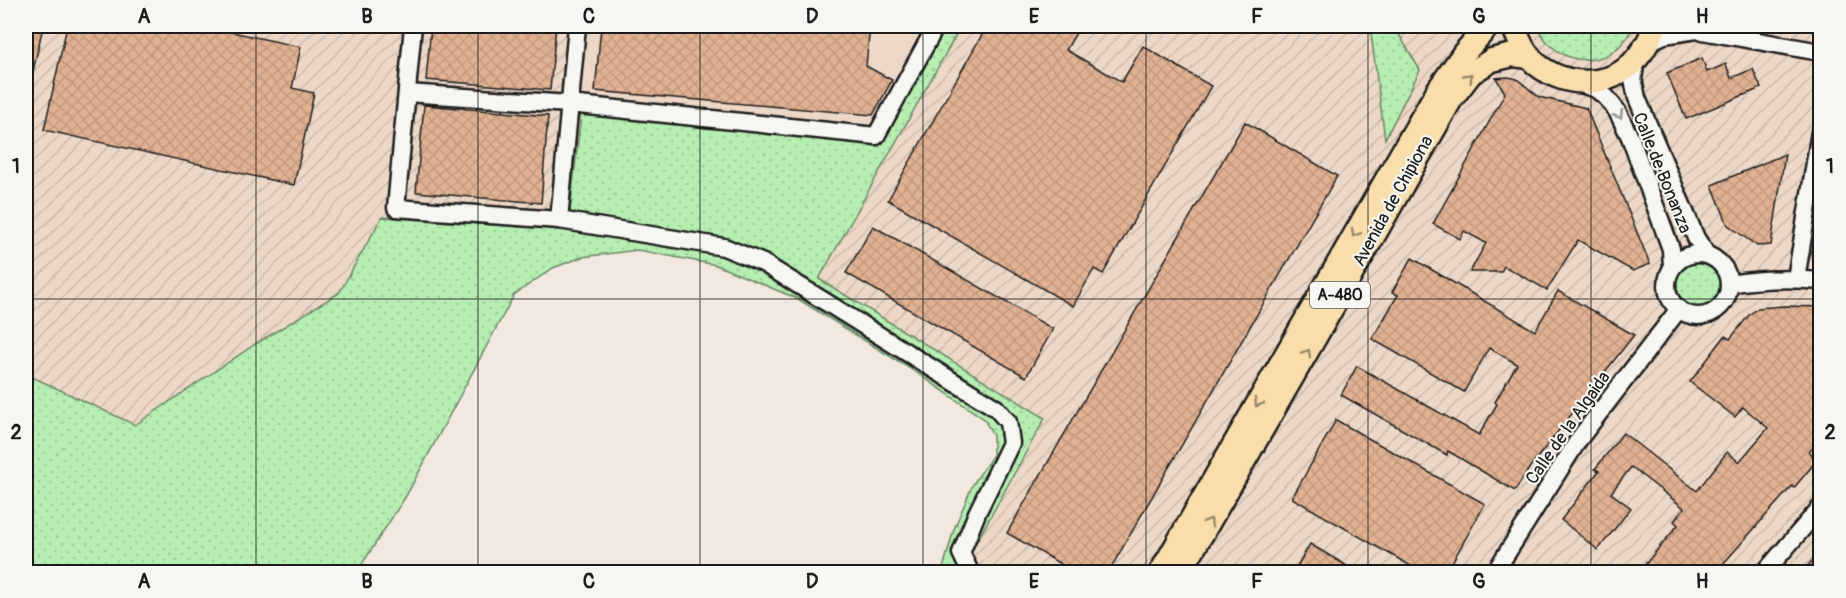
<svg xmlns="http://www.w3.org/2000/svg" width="1846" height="598" font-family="Pangolin,sans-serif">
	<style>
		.built { fill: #edd8c8 }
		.industrial { fill: url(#industrial-furrows) }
		.grass { fill: url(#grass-dots); stroke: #698566; stroke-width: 1.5 }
		.building { fill: url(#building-cross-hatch); stroke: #1c1c1c; stroke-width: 1.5 }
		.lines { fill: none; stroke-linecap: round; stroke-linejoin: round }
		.minor-casing { stroke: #1c1c1c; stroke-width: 21 }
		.major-casing { stroke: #1c1c1c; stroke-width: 27 }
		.minor { stroke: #f6f6f2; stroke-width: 16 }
		.major { stroke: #f9deab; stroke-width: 22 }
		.oneway { stroke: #96876b }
		.oneway2 { stroke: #949492 }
		.grid { fill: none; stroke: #1c1c1c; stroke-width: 1.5; stroke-opacity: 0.55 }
		.labels { text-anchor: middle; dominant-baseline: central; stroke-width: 4.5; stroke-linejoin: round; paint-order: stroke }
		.shield { fill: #f6f6f2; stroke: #5d5d5c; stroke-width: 1.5 }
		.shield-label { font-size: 16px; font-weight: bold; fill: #1c1c1c }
		.street-label { font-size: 18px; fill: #1c1c1c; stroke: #f6f6f2 }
		.neatline { fill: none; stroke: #1c1c1c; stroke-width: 2 }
		.grid-label { font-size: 20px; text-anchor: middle; font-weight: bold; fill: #1c1c1c }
	</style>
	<defs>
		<pattern id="industrial-furrows" width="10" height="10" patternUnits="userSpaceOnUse" patternTransform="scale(1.5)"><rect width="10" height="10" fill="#edd8c8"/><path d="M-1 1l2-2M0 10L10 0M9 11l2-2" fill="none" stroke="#cbb9ab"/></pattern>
		<pattern id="grass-dots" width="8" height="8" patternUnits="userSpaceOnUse" patternTransform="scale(1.5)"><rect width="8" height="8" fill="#b6eeb1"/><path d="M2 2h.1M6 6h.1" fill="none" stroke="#9ccc98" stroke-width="1.8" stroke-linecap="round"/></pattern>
		<pattern id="building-cross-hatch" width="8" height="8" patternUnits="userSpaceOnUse" patternTransform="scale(1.5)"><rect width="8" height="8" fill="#e1b192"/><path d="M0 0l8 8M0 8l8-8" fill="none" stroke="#c0987d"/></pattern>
	</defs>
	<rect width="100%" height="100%" fill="#f2e8df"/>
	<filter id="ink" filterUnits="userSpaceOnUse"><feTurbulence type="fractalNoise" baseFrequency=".0167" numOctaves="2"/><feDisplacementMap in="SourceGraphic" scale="12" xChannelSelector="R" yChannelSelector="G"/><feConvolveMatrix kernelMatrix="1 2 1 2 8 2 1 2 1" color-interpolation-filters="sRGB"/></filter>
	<g filter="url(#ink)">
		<!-- built -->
		<path class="built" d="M580 26H936L876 136 569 104Z"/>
		<!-- industrial -->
		<g class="industrial">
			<path d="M26 26H589L568 230 382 217 339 293 257 343 135 425 26 374Z"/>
			<path d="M961 26H1370L1385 138 1419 70 1394 26H1820V572H960L1045 418 819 279Z"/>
		</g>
		<!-- grass -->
		<g class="grass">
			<path d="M936 26H961L819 279 1045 418 960 572H942L954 529 973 484 993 455V436L984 419 917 373 798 299 716 265 638 250 582 257 553 268 514 295 406 496 357 572H26V374L135 425 257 343 339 293 382 217 568 230 582 105 876 136Z"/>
			<path d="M1370 26H1394L1420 70 1385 139Z"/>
			<path d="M1537 26H1633C1614 72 1557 70 1537 26Z"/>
			<circle cx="1698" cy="284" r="24"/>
		</g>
		<!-- building -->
		<g class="building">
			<path d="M26 26H43L31 81H26Z"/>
			<path d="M67 26H205L301 47 292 88 314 93 294 185 44 130Z"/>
			<path d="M431 26H556L550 90 426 80Z"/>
			<path d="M601 26H870L866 66 892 80 873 115 595 91Z"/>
			<path d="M987 26H1080L1066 50 1122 82 1143 46 1211 86 1103 274 1094 269 1073 306 888 200Z"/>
			<path d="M1702 58 1707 72 1726 64 1731 78 1753 69 1761 88 1686 119 1667 73Z"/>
			<path d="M1508 77 1517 79 1539 97 1586 108 1650 264 1633 271 1578 240 1547 290 1504 266 1501 272H1470L1486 243 1464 231 1460 239 1433 224 1505 93 1496 78Z"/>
			<path d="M424 105 548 116 541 203 416 192Z"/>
			<path d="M1245 122 1337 176 1108 573H1076L1007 533Z"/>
			<path d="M1785 154 1771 245 1757 246 1728 225 1712 185Z"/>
			<path d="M873 226 1053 329 1026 377 846 273Z"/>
			<path d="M1412 258 1535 331 1558 291 1634 335 1530 467 1515 491 1448 451 1447 455 1341 395 1357 366 1479 435 1497 404 1495 402 1517 364 1489 348 1464 392 1372 339 1398 295 1392 292Z"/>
			<path d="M1785 306 1821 307V439L1809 452 1817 460 1794 488 1792 486 1715 573H1638L1678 525 1674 521 1684 508 1631 467 1611 493 1631 508 1598 550 1561 520 1599 471 1595 469 1623 433 1697 491 1727 452 1739 462 1768 428 1743 407 1735 417 1690 382 1725 336 1730 339 1749 315 1758 308Z"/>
			<path d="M1336 420 1485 504 1446 573H1423L1292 498Z"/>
			<path d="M1310 544 1359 573H1293Z"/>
			<path d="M1821 551V573H1801Z"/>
		</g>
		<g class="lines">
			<defs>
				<g id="minor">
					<path d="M413 26 396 208 559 220 724 247 763 263 996 408 1008 422 1011 443 977 513 961 553 970 572"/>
					<path d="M1687 26 1697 30 1820 52"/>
					<path d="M1649 42 1664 35 1697 30"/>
					<path d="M1636 60 1633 79 1637 98 1696 238 1707 255"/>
					<path d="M1581 84 1596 89 1606 97 1617 111 1630 137 1671 249 1672 267"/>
					<path d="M407 93 569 104 876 136 936 26"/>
					<path d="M559 220 577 26"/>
					<circle cx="1698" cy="285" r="31"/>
					<path d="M1796 279 1820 132"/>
					<path d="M1729 284C1760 279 1789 278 1820 281"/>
					<path d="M1495 572 1579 439 1679 309"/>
					<path d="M1765 572 1820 508"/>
				</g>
				<g id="major">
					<path d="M1513 26C1518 37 1522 49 1530 58 1558 88 1611 91 1637 58 1646 48 1650 38 1655 26"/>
					<path d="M1161 572 1438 90 1464 53 1488 26"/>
					<path d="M1180 572 1378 228 1451 99 1471 73 1492 60 1513 55 1530 57"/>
				</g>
			</defs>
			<!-- minor casing -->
			<use href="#minor" class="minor-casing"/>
			<!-- major casing -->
			<use href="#major" class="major-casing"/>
			<!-- minor -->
			<use href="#minor" class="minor"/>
			<!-- major -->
			<use href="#major" class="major"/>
		</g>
		<!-- one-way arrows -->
		<defs><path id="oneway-chevron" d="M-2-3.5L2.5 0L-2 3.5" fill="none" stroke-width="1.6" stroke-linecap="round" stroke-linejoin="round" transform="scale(1.5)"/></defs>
		<g class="oneway">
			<use href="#oneway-chevron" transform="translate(1469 77) rotate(-46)"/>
			<use href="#oneway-chevron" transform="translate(1355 233) rotate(120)"/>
			<use href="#oneway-chevron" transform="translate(1307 353) rotate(-60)"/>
			<use href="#oneway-chevron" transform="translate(1258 403) rotate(120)"/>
			<use href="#oneway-chevron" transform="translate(1209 522) rotate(-60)"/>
		</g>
		<use class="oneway2" href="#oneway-chevron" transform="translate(1619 115) rotate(59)"/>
	</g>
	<!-- grid -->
	<path class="grid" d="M256 26V572M478 26V572M700 26V572M923 26V572M1146 26V572M1368 26V572M1591 26V572M26 299H1820"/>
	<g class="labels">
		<!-- shield labels -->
		<rect class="shield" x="1310" y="282" width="60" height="26" rx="4.5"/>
		<g class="shield-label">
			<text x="1340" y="295">A-480</text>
		</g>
		<!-- street labels -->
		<g class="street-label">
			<text transform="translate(1662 173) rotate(68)">Calle de Bonanza</text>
			<text transform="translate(1393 201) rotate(-61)">Avenida de Chipiona</text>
			<text transform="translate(1568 428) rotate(-55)">Calle de la Algaida</text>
		</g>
	</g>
	<!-- margin -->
	<rect width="1846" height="598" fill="none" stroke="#f6f6f2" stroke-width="66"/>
	<rect x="33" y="33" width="1780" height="532" class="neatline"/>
	<g class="grid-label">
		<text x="144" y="23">A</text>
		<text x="367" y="23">B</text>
		<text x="589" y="23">C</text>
		<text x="812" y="23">D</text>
		<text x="1034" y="23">E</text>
		<text x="1257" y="23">F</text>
		<text x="1479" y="23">G</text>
		<text x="1702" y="23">H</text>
		<text x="16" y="173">1</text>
		<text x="1830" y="173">1</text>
		<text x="16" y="439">2</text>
		<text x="1830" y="439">2</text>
		<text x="144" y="588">A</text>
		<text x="367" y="588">B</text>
		<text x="589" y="588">C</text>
		<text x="812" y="588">D</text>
		<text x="1034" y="588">E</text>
		<text x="1257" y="588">F</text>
		<text x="1479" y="588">G</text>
		<text x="1702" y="588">H</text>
	</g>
</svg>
